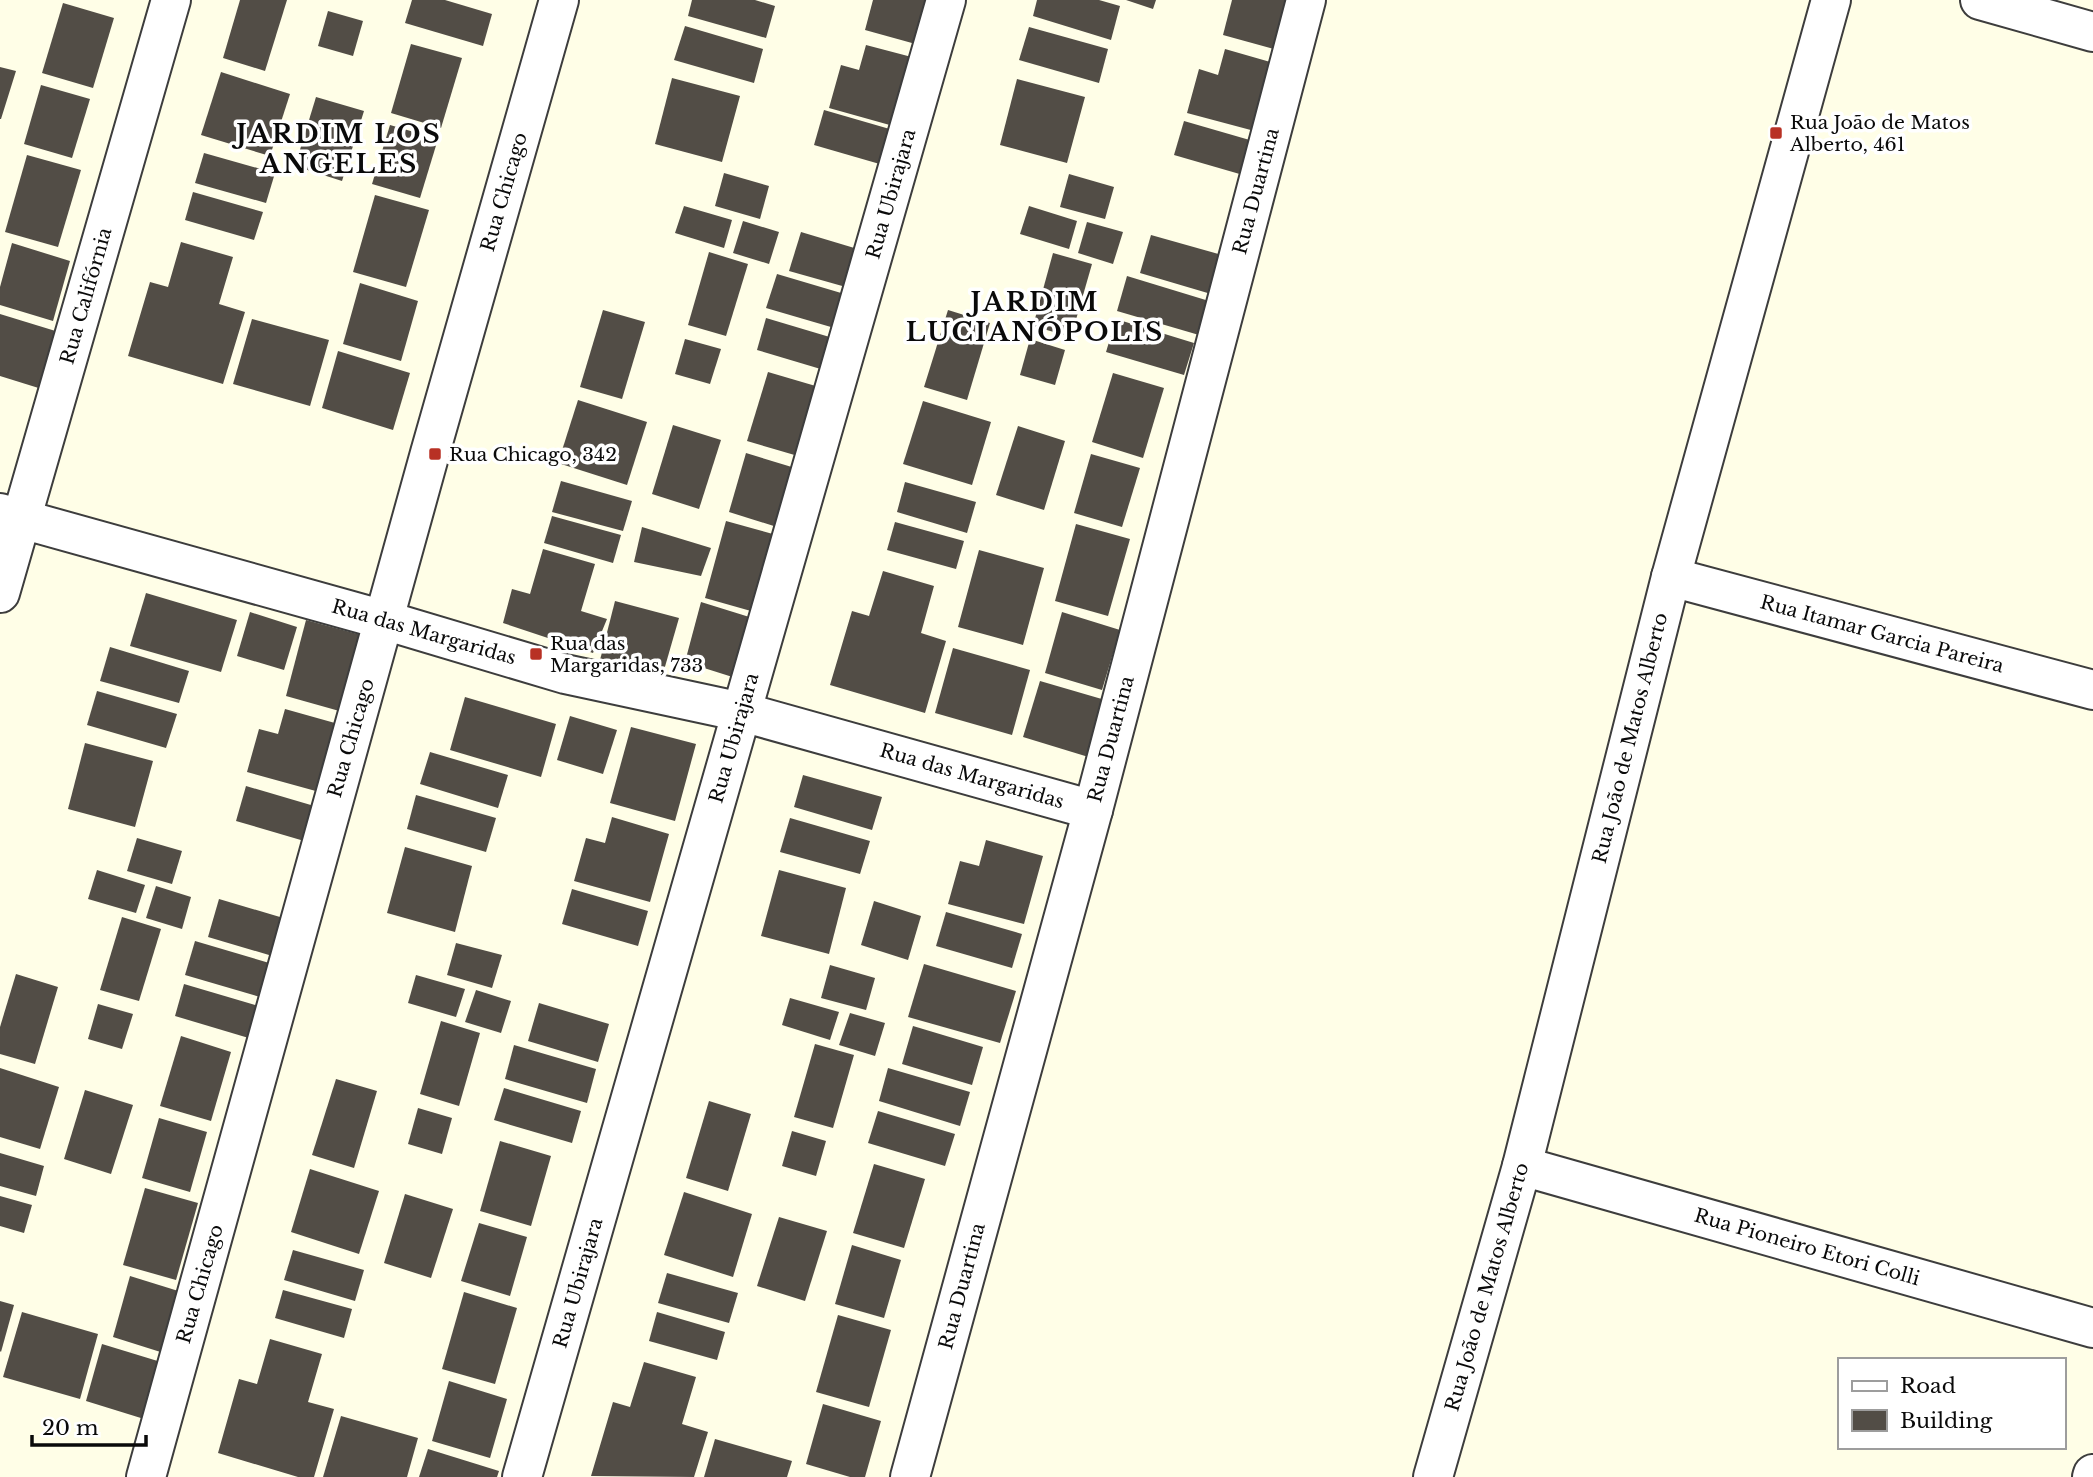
<svg xmlns="http://www.w3.org/2000/svg" width="2093" height="1477" font-family="'Libre Baskerville',serif">
	<style>
		.building { fill: #524d46 }
		.lines { fill: none; stroke-linecap: round; stroke-linejoin: round }
		.minor-casing { stroke: #3d3d3d; stroke-width: 42 }
		.tertiary-casing { stroke: #3d3d3d; stroke-width: 42 }
		.minor { stroke: #fff; stroke-width: 38 }
		.tertiary { stroke: #fff; stroke-width: 38 }
		.poi-dot { fill: #b83124; stroke: #fff; stroke-width: 2.5 }
		.labels { text-anchor: middle; dominant-baseline: central; stroke-width: 7; stroke-linejoin: round; paint-order: stroke }
		.poi-label { font-size: 19px; fill: #0a0a0a; stroke: #fff; text-anchor: start }
		.street-label { font-size: 19px; fill: #0a0a0a; stroke: #fff }
		.district-label { font-size: 26px; font-weight: bold; letter-spacing: 2px; fill: #0a0a0a; stroke: #fff }
	</style>
	<rect width="100%" height="100%" fill="#fffee7"/>
	<!-- building -->
	<g class="building">
		<path d="M240 0H287L265 71 223 58Z"/>
		<path d="M412 0H445L492 14 483 46 405 23Z"/>
		<path d="M692 0H755L775 6 766 38 688 16Z"/>
		<path d="M873 0H944L930 48 865 30Z"/>
		<path d="M1037 0H1099L1120 6 1111 40 1033 16Z"/>
		<path d="M1126 0H1156L1153 9Z"/>
		<path d="M1232 0H1302L1288 53 1223 35Z"/>
		<path d="M63 3 114 18 93 88 42 73Z"/>
		<path d="M328 11 363 21 353 56 318 46Z"/>
		<path d="M685 26 763 49 754 83 674 60Z"/>
		<path d="M1029 27 1108 49 1099 83 1019 60Z"/>
		<path d="M411 44 462 58 441 128 391 113Z"/>
		<path d="M866 45 923 60 904 129 829 108 841 65 859 70Z"/>
		<path d="M1225 49 1281 65 1262 133 1187 113 1199 69 1218 75Z"/>
		<path d="M0 67 16 71 1 119H0Z"/>
		<path d="M221 72 290 94 270 156 201 135Z"/>
		<path d="M672 78 740 96 722 162 655 144Z"/>
		<path d="M1017 79 1085 97 1067 163 1000 145Z"/>
		<path d="M41 85 90 99 72 158 24 144Z"/>
		<path d="M316 97 364 111 342 181 295 166Z"/>
		<path d="M824 110 900 132 890 167 814 145Z"/>
		<path d="M1184 121 1260 143 1250 177 1174 155Z"/>
		<path d="M390 125 438 139 420 198 372 184Z"/>
		<path d="M204 153 275 173 266 203 195 183Z"/>
		<path d="M27 155 81 170 58 247 5 232Z"/>
		<path d="M724 173 769 186 760 219 715 206Z"/>
		<path d="M1069 174 1114 187 1105 219 1060 207Z"/>
		<path d="M193 192 263 212 254 240 185 220Z"/>
		<path d="M375 195 429 210 406 287 353 272Z"/>
		<path d="M684 206 732 220 724 248 675 233Z"/>
		<path d="M1029 206 1077 221 1069 249 1020 234Z"/>
		<path d="M743 221 779 232 769 264 733 253Z"/>
		<path d="M1087 222 1123 232 1113 264 1078 253Z"/>
		<path d="M801 232 871 253 860 291 789 271Z"/>
		<path d="M1151 235 1222 255 1211 294 1140 273Z"/>
		<path d="M181 242 233 257 219 304 245 312 223 384 128 356 150 282 168 287Z"/>
		<path d="M12 243 70 261 53 321 0 305V287Z"/>
		<path d="M709 252 748 264 726 336 688 325Z"/>
		<path d="M1053 253 1092 264 1071 337 1033 326Z"/>
		<path d="M777 274 858 298 848 332 766 308Z"/>
		<path d="M1127 276 1209 301 1199 335 1117 311Z"/>
		<path d="M360 283 418 301 401 361 343 344Z"/>
		<path d="M603 310 645 322 622 399 580 387Z"/>
		<path d="M948 310 990 323 967 400 924 387Z"/>
		<path d="M0 314 62 333 45 390 0 376Z"/>
		<path d="M766 318 843 341 834 373 757 350Z"/>
		<path d="M252 319 329 340 310 406 233 384Z"/>
		<path d="M1116 319 1194 343 1184 375 1106 352Z"/>
		<path d="M685 339 721 349 710 384 675 374Z"/>
		<path d="M1030 339 1065 350 1055 385 1020 375Z"/>
		<path d="M338 351 410 373 393 430 322 408Z"/>
		<path d="M768 372 819 387 798 456 747 441Z"/>
		<path d="M1113 373 1164 388 1143 458 1092 442Z"/>
		<path d="M578 400 647 422 627 485 558 463Z"/>
		<path d="M923 401 991 422 972 485 903 464Z"/>
		<path d="M673 425 721 440 699 509 652 494Z"/>
		<path d="M1018 426 1065 441 1044 510 996 495Z"/>
		<path d="M746 453 795 468 777 527 729 512Z"/>
		<path d="M1091 454 1140 468 1122 527 1074 513Z"/>
		<path d="M561 481 632 501 623 531 552 512Z"/>
		<path d="M905 482 976 502 967 533 897 512Z"/>
		<path d="M552 516 621 535 613 563 544 543Z"/>
		<path d="M726 521 780 536 758 613 705 598Z"/>
		<path d="M895 522 964 541 956 569 887 550Z"/>
		<path d="M1076 524 1130 539 1108 616 1055 601Z"/>
		<path d="M642 527 711 548 701 576 634 562Z"/>
		<path d="M543 549 595 564 581 611 607 619 593 653 503 623 512 589 530 594Z"/>
		<path d="M979 550 1044 568 1023 645 958 627Z"/>
		<path d="M883 571 934 586 921 633 946 641 925 713 830 685 852 611 869 616Z"/>
		<path d="M146 593 237 620 221 672 130 646Z"/>
		<path d="M615 601 679 618 660 684 599 664Z"/>
		<path d="M701 602 759 620 742 680 685 662Z"/>
		<path d="M250 612 297 627 284 670 237 656Z"/>
		<path d="M1062 612 1120 630 1102 690 1045 673Z"/>
		<path d="M306 620 372 638 350 714 286 696Z"/>
		<path d="M110 647 189 671 179 703 100 681Z"/>
		<path d="M953 648 1030 670 1012 735 935 713Z"/>
		<path d="M1040 681 1112 702 1095 759 1023 737Z"/>
		<path d="M97 691 177 714 166 748 87 725Z"/>
		<path d="M465 697 556 724 541 777 450 750Z"/>
		<path d="M285 709 342 725 323 793 247 772 259 729 278 734Z"/>
		<path d="M570 716 617 730 603 774 557 760Z"/>
		<path d="M631 727 696 744 675 821 610 803Z"/>
		<path d="M85 743 153 761 135 827 68 809Z"/>
		<path d="M430 752 508 775 498 808 420 784Z"/>
		<path d="M803 775 882 797 872 830 794 807Z"/>
		<path d="M246 786 321 808 311 843 236 821Z"/>
		<path d="M416 795 496 818 486 852 407 829Z"/>
		<path d="M612 817 669 834 650 902 574 881 586 838 605 843Z"/>
		<path d="M790 818 870 841 860 874 780 852Z"/>
		<path d="M137 838 182 851 172 884 127 871Z"/>
		<path d="M986 840 1043 856 1024 924 948 904 960 861 979 866Z"/>
		<path d="M405 847 472 866 455 932 387 913Z"/>
		<path d="M97 870 145 885 136 913 88 899Z"/>
		<path d="M779 870 846 888 829 954 761 936Z"/>
		<path d="M156 886 191 897 182 929 146 918Z"/>
		<path d="M572 889 648 911 638 946 562 924Z"/>
		<path d="M219 899 290 920 279 958 208 937Z"/>
		<path d="M874 901 921 916 908 960 861 945Z"/>
		<path d="M946 912 1022 934 1012 968 936 946Z"/>
		<path d="M122 917 161 929 139 1001 100 990Z"/>
		<path d="M195 941 276 965 267 999 185 975Z"/>
		<path d="M456 943 502 955 492 988 447 975Z"/>
		<path d="M924 964 1016 991 1000 1043 908 1017Z"/>
		<path d="M830 965 875 978 866 1010 821 998Z"/>
		<path d="M16 974 58 987 35 1064 0 1054V1027Z"/>
		<path d="M416 975 465 989 456 1017 408 1003Z"/>
		<path d="M184 984 262 1007 252 1039 175 1016Z"/>
		<path d="M476 990 511 1001 501 1033 465 1022Z"/>
		<path d="M790 998 839 1012 830 1040 782 1025Z"/>
		<path d="M539 1003 609 1024 598 1062 528 1041Z"/>
		<path d="M98 1004 133 1014 122 1049 88 1039Z"/>
		<path d="M850 1013 885 1023 875 1056 839 1045Z"/>
		<path d="M441 1021 480 1033 459 1106 420 1094Z"/>
		<path d="M913 1026 983 1047 972 1085 902 1064Z"/>
		<path d="M181 1036 231 1052 211 1121 160 1106Z"/>
		<path d="M815 1044 854 1055 833 1128 794 1117Z"/>
		<path d="M514 1045 596 1069 587 1103 505 1079Z"/>
		<path d="M0 1068 59 1087 40 1149 0 1137Z"/>
		<path d="M888 1068 970 1092 960 1126 879 1101Z"/>
		<path d="M336 1079 377 1091 354 1168 312 1155Z"/>
		<path d="M504 1088 581 1111 572 1143 494 1120Z"/>
		<path d="M85 1090 133 1105 111 1174 64 1159Z"/>
		<path d="M709 1101 751 1114 728 1191 686 1178Z"/>
		<path d="M418 1108 452 1118 442 1154 408 1144Z"/>
		<path d="M878 1111 955 1134 945 1166 868 1143Z"/>
		<path d="M159 1118 207 1132 190 1192 142 1178Z"/>
		<path d="M792 1131 826 1141 816 1176 782 1166Z"/>
		<path d="M500 1141 551 1156 531 1226 480 1211Z"/>
		<path d="M0 1153 44 1166 36 1196 0 1186Z"/>
		<path d="M874 1164 925 1179 904 1248 853 1233Z"/>
		<path d="M310 1169 379 1191 359 1254 291 1232Z"/>
		<path d="M145 1188 198 1203 176 1280 123 1265Z"/>
		<path d="M684 1192 752 1214 733 1277 664 1255Z"/>
		<path d="M405 1194 453 1209 431 1278 384 1263Z"/>
		<path d="M0 1196 32 1205 24 1233 0 1226Z"/>
		<path d="M779 1217 827 1231 805 1301 757 1286Z"/>
		<path d="M479 1223 527 1237 510 1296 461 1281Z"/>
		<path d="M852 1245 901 1260 884 1318 835 1304Z"/>
		<path d="M293 1250 364 1270 355 1301 284 1280Z"/>
		<path d="M667 1273 738 1293 729 1323 658 1303Z"/>
		<path d="M130 1276 188 1294 170 1355 113 1337Z"/>
		<path d="M283 1290 352 1309 344 1338 275 1318Z"/>
		<path d="M464 1292 517 1308 495 1384 442 1369Z"/>
		<path d="M0 1301 14 1305 1 1352 0 1351Z"/>
		<path d="M22 1312 98 1334 80 1399 3 1377Z"/>
		<path d="M657 1312 725 1332 717 1360 649 1341Z"/>
		<path d="M838 1315 891 1330 869 1407 816 1392Z"/>
		<path d="M270 1339 322 1354 308 1402 334 1409 314 1477H298L218 1453 239 1379 257 1384Z"/>
		<path d="M102 1344 174 1366 157 1423 86 1401Z"/>
		<path d="M644 1362 696 1377 682 1424 708 1432 694 1477 591 1476 613 1402 630 1407Z"/>
		<path d="M449 1381 507 1399 490 1458 432 1441Z"/>
		<path d="M823 1404 881 1421 865 1477H850L806 1464Z"/>
		<path d="M341 1416 418 1438 407 1477H323Z"/>
		<path d="M715 1439 792 1461 787 1477H704Z"/>
		<path d="M428 1449 499 1471 497 1477H419Z"/>
	</g>
	<g class="lines">
		<defs>
			<g id="minor">
				<path d="M0 513 384 620 565 674 742 712 1093 810"/>
				<path d="M1671 577 2093 690"/>
				<path d="M0 593 171 0"/>
				<path d="M1522 1166 2093 1328"/>
				<path d="M146 1477 430 453 559 0"/>
				<path d="M522 1477 946 0"/>
				<path d="M910 1477 1093 810 1306 0"/>
				<path d="M1433 1477 1522 1166 1671 577 1831 0"/>
				<path d="M2092 1477 2093 1474"/>
			</g>
			<path id="tertiary" d="M1980 0 2093 32"/>
		</defs>
		<!-- minor casing -->
		<use href="#minor" class="minor-casing"/>
		<!-- tertiary casing -->
		<use href="#tertiary" class="tertiary-casing"/>
		<!-- minor -->
		<use href="#minor" class="minor"/>
		<!-- tertiary -->
		<use href="#tertiary" class="tertiary"/>
	</g>
	<!-- markers -->
	<g class="poi-dot">
		<rect x="1769" y="126" width="14" height="14" rx="3.5"/>
		<rect x="428" y="447" width="14" height="14" rx="3.5"/>
		<rect x="529" y="647" width="14" height="14" rx="3.5"/>
	</g>
	<g class="labels">
		<!-- poi labels -->
		<g class="poi-label">
			<text x="1790" y="122">Rua João de Matos<tspan x="1790" dy="22">Alberto, 461</tspan></text>
			<text x="449" y="454">Rua Chicago, 342</text>
			<text x="550" y="643">Rua das<tspan x="550" dy="22">Margaridas, 733</tspan></text>
		</g>
		<!-- street labels -->
		<g class="street-label">
			<text transform="translate(1256 191) rotate(-75)">Rua Duartina</text>
			<text transform="translate(504 192) rotate(-74)">Rua Chicago</text>
			<text transform="translate(891 194) rotate(-74)">Rua Ubirajara</text>
			<text transform="translate(86 296) rotate(-74)">Rua Califórnia</text>
			<text transform="translate(424 632) rotate(16)">Rua das Margaridas</text>
			<text transform="translate(1882 634) rotate(15)">Rua Itamar Garcia Pareira</text>
			<text transform="translate(351 738) rotate(-74)">Rua Chicago</text>
			<text transform="translate(734 738) rotate(-74)">Rua Ubirajara</text>
			<text transform="translate(1630 738) rotate(-76)">Rua João de Matos Alberto</text>
			<text transform="translate(1111 739) rotate(-75)">Rua Duartina</text>
			<text transform="translate(972 776) rotate(16)">Rua das Margaridas</text>
			<text transform="translate(1807 1247) rotate(16)">Rua Pioneiro Etori Colli</text>
			<text transform="translate(578 1283) rotate(-74)">Rua Ubirajara</text>
			<text transform="translate(200 1284) rotate(-74)">Rua Chicago</text>
			<text transform="translate(962 1286) rotate(-75)">Rua Duartina</text>
			<text transform="translate(1487 1287) rotate(-74)">Rua João de Matos Alberto</text>
		</g>
		<!-- district labels -->
		<g class="district-label">
			<text x="339" y="134">JARDIM LOS<tspan x="339" dy="30">ANGELES</tspan></text>
			<text x="1035" y="302">JARDIM<tspan x="1035" dy="30">LUCIANÓPOLIS</tspan></text>
		</g>
	</g>
	<!-- legend -->
	<rect x="1838" y="1358" width="228" height="91" fill="#ffffff" stroke="#9d9d9d" stroke-width="2"/>
	<rect x="1852" y="1381" width="35" height="10" fill="#ffffff" stroke="#9d9d9d" stroke-width="2"/>
	<text x="1900" y="1393" font-size="21" fill="#0a0a0a">Road</text>
	<rect x="1852" y="1410" width="35" height="21" fill="#524d46" stroke="#9d9d9d" stroke-width="2"/>
	<text x="1900" y="1428" font-size="21" fill="#0a0a0a">Building</text>
	<!-- scale -->
	<path d="M32 1435v10h114v-10" fill="none" stroke="#0a0a0a" stroke-width="3.5"/>
	<text x="42" y="1435" font-size="21" fill="#0a0a0a" stroke="#ffffff" stroke-width="5" paint-order="stroke">20 m</text>
</svg>
